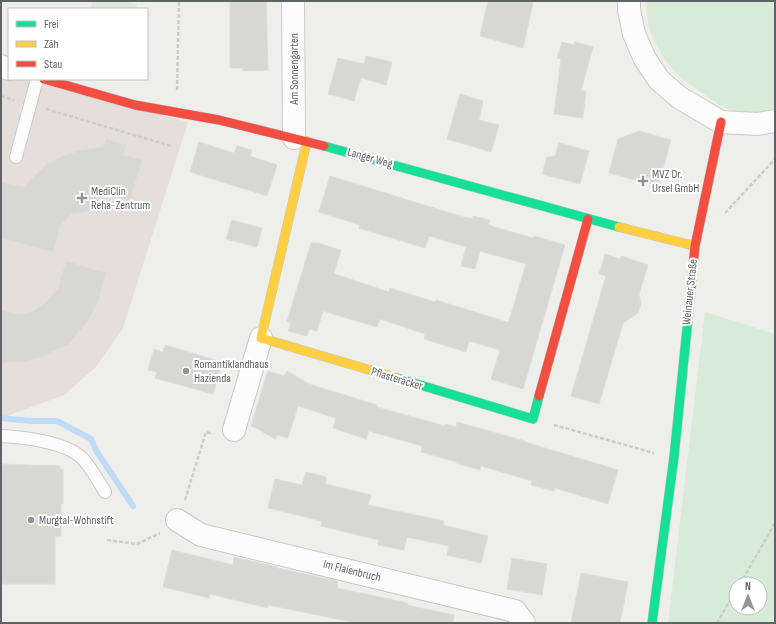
<svg xmlns="http://www.w3.org/2000/svg" width="776" height="624" font-family="'Sofia Sans Condensed',sans-serif">
	<style>
		.medical { fill: #e6dedb }
		.green { fill: #d8ead8; fill-rule: evenodd }
		.lines { fill: none; stroke-linecap: round; stroke-linejoin: round }
		.stream { stroke: #c0dbf7; stroke-width: 6 }
		.building { fill: #d7d7d3; stroke: #deddd9 }
		.lane-casing { stroke: #cacacb; stroke-width: 14 }
		.street-casing { stroke: #cacacb; stroke-width: 24 }
		.fast-casing { stroke: #cacaca; stroke-width: 10 }
		.slow-casing { stroke: #cacaca; stroke-width: 10 }
		.jam-casing { stroke: #cacaca; stroke-width: 10 }
		.path { stroke: #cacfcd; stroke-width: 2.5; stroke-dasharray: 4 2; stroke-linecap: butt }
		.lane { stroke: #fcfcfc; stroke-width: 12 }
		.street { stroke: #fcfcfc; stroke-width: 22 }
		.fast { stroke: #16e098; stroke-width: 9 }
		.slow { stroke: #ffcf43; stroke-width: 9 }
		.jam { stroke: #f24e42; stroke-width: 9 }
		.poi-dot { fill: #919395; stroke: #fff; stroke-width: 1.5 }
		.labels { text-anchor: middle; dominant-baseline: central; stroke-width: 4; stroke-linejoin: round; paint-order: stroke }
		.street-label { font-size: 12px; fill: #5f6267; stroke: #fff }
		.poi-label { font-size: 12px; fill: #5f6267; stroke: #fff; text-anchor: start }
	</style>
	<rect width="100%" height="100%" fill="#eeeeea"/>
	<!-- medical -->
	<path class="medical" d="M1 73 9 79H25L188 122 123 328 96 367 64 395 7 416 1 415Z"/>
	<!-- green -->
	<g class="green">
		<path d="M93 1H118L137 4 136 9H90Z"/>
		<path d="M646 1H775V112L748 116 721 106 682 79 664 59 649 29Z"/>
		<path d="M705 312 775 334V623H668ZM736 584H760V608H736Z"/>
	</g>
	<g class="lines">
		<!-- stream -->
		<path class="stream" d="M1 418 31 421H57L91 439 97 452 133 506"/>
	</g>
	<!-- building -->
	<g class="building">
		<path d="M230 1H266L268 70 243 71V68H230Z"/>
		<path d="M488 1H524L533 3 523 48 480 36Z"/>
		<path d="M562 42 574 45 575 42 593 47 581 91H586L583 118 554 114 561 59 557 58Z"/>
		<path d="M366 56 392 62 386 85 361 78 354 101 328 94 338 58 364 64Z"/>
		<path d="M460 94 483 101 479 120 499 125 491 152 447 139Z"/>
		<path d="M639 131 671 140 658 186 609 173 618 139Z"/>
		<path d="M106 139 126 145 123 155 142 160 130 200 95 192 96 210 72 214 60 226 53 252 1 238V182L23 187 47 164 65 155 82 150 103 147Z"/>
		<path d="M199 142 234 153 237 146 252 150 250 156 277 165 267 196 190 172Z"/>
		<path d="M559 143 589 151 580 184 542 174 547 157 555 156Z"/>
		<path d="M330 176 460 216 473 219V216L490 220 488 225 533 238 534 236 565 245 523 389 491 379 500 350 469 341 466 352 424 339 425 334 380 319 377 327 323 311 317 331 309 329 307 336 288 331 291 323 287 321 311 243H318L341 250 334 273 335 274 389 292 390 288 435 302 436 300 507 322 508 321H509L526 264 480 251 475 269 461 266 466 247 429 236 425 248 359 228 360 225 319 212Z"/>
		<path d="M232 220 262 228 257 247 226 239Z"/>
		<path d="M605 254 620 259 621 256 648 265 639 294 641 303 638 313 623 323 599 404 571 396 606 276 599 274Z"/>
		<path d="M66 261 106 273 97 304 87 322 68 345 58 349 41 357 27 361 1 363V310L19 314 30 313 45 303 58 289Z"/>
		<path d="M165 345 222 362 213 394 155 378 157 372 148 370 154 349 163 352Z"/>
		<path d="M268 371 284 376 287 371 309 384 377 405V407L445 426V424L456 427 457 422 525 441V442L618 470 608 504 555 488 554 491 531 485 532 481 481 466 480 470 456 463 457 462 421 452 422 446 369 431 366 439 333 428 336 418 298 406 288 438 277 435 275 439 258 429 251 426Z"/>
		<path d="M1 464 60 466V469H63V504H61V536H55V584H1Z"/>
		<path d="M306 472 326 477 325 484 371 495 368 505 444 521 443 525 488 536 481 563 447 555 449 546 407 537 404 550 378 545 379 540 321 526 322 521 268 508 275 479 302 485Z"/>
		<path d="M172 550 233 565 234 557 277 567V568L338 581 337 588 408 603 407 605 454 615 453 623H357L268 605V608L210 594 209 598 163 587Z"/>
		<path d="M512 558 547 564 542 595 507 589Z"/>
		<path d="M581 573 628 582 620 623H571Z"/>
	</g>
	<g class="lines">
		<defs>
			<g id="lane">
				<path d="M16 157 37 79"/>
				<path d="M1 436C24 437 65 442 82 458 90 466 99 482 105 492"/>
			</g>
			<g id="street">
				<path d="M293 1 294 138"/>
				<path d="M629 1V10L634 34 645 59 659 80 680 98 721 122 757 124 775 121"/>
				<path d="M1 66 9 69"/>
				<path d="M234 430 261 338"/>
				<path d="M177 520 201 535 515 611 524 623"/>
			</g>
			<g id="fast">
				<path d="M324 146 619 227"/>
				<path d="M397 378 533 419 539 396"/>
				<path d="M652 623 674 457 689 309"/>
			</g>
			<g id="slow">
				<path d="M307 141 261 338 397 378"/>
				<path d="M619 227 695 246"/>
			</g>
			<g id="jam">
				<path d="M44 79 135 105 219 120 324 146"/>
				<path d="M689 309 695 246 721 122"/>
				<path d="M539 396 588 219"/>
			</g>
		</defs>
		<!-- lane casing -->
		<use href="#lane" class="lane-casing"/>
		<!-- street casing -->
		<use href="#street" class="street-casing"/>
		<!-- fast casing -->
		<use href="#fast" class="fast-casing"/>
		<!-- slow casing -->
		<use href="#slow" class="slow-casing"/>
		<!-- jam casing -->
		<use href="#jam" class="jam-casing"/>
		<!-- path -->
		<g class="path">
			<path d="M177 90 179 1"/>
			<path d="M1 96 14 100"/>
			<path d="M46 109 171 146"/>
			<path d="M725 213 775 159"/>
			<path d="M554 425 654 453"/>
			<path d="M185 500 206 432 213 434"/>
			<path d="M107 540 137 544 160 533"/>
			<path d="M740 584 775 523"/>
			<path d="M717 623 736 590"/>
		</g>
		<!-- lane -->
		<use href="#lane" class="lane"/>
		<!-- street -->
		<use href="#street" class="street"/>
		<!-- fast -->
		<use href="#fast" class="fast"/>
		<!-- slow -->
		<use href="#slow" class="slow"/>
		<!-- jam -->
		<use href="#jam" class="jam"/>
	</g>
	<!-- markers -->
	<g class="poi-dot">
		<path d="M641 175h4v4h4v4h-4v4h-4v-4h-4v-4h4z"/>
		<path d="M80 192h4v4h4v4h-4v4h-4v-4h-4v-4h4z"/>
		<circle cx="186" cy="371" r="4"/>
		<circle cx="31" cy="520" r="4"/>
	</g>
	<g class="labels">
		<!-- street labels -->
		<g class="street-label">
			<text transform="translate(294 69) rotate(-90)">Am Sonnengarten</text>
			<text transform="translate(370 158) rotate(16)">Langer Weg</text>
			<text transform="translate(690 292) rotate(-84)">Weinauer Straße</text>
			<text transform="translate(397 379) rotate(17)">Pflasteräcker</text>
			<text transform="translate(352 571) rotate(14)">Im Flaienbruch</text>
		</g>
		<!-- poi labels -->
		<g class="poi-label">
			<text x="652" y="174">MVZ Dr.<tspan x="652" dy="14">Ursel GmbH</tspan></text>
			<text x="91" y="191">MediClin<tspan x="91" dy="14">Reha-Zentrum</tspan></text>
			<text x="194" y="364">Romantiklandhaus<tspan x="194" dy="14">Hazienda</tspan></text>
			<text x="39" y="520">Murgtal-Wohnstift</text>
		</g>
	</g>
	<!-- border -->
	<rect width="776" height="624" fill="none" stroke="#5f6267" stroke-width="4"/>
	<!-- legend -->
	<rect x="8" y="8" width="140" height="72" fill="#ffffff" stroke="#bfc0c2"/>
	<rect x="16" y="21" width="20" height="6" fill="#16e098" stroke="#bfc0c2"/>
	<text x="44" y="28" font-size="12" fill="#5f6267">Frei</text>
	<rect x="16" y="41" width="20" height="6" fill="#ffcf43" stroke="#bfc0c2"/>
	<text x="44" y="48" font-size="12" fill="#5f6267">Zäh</text>
	<rect x="16" y="61" width="20" height="6" fill="#f24e42" stroke="#bfc0c2"/>
	<text x="44" y="68" font-size="12" fill="#5f6267">Stau</text>
	<!-- north arrow -->
	<g transform="translate(748 596)"><circle r="19" fill="#ffffff" stroke="#bfc0c2"/>
	<path d="M0-3L7 15L0 10L-7 15Z" fill="#919395"/>
	<text y="-6" font-size="11" font-weight="bold" text-anchor="middle" fill="#5f6267">N</text>
	</g>
</svg>
